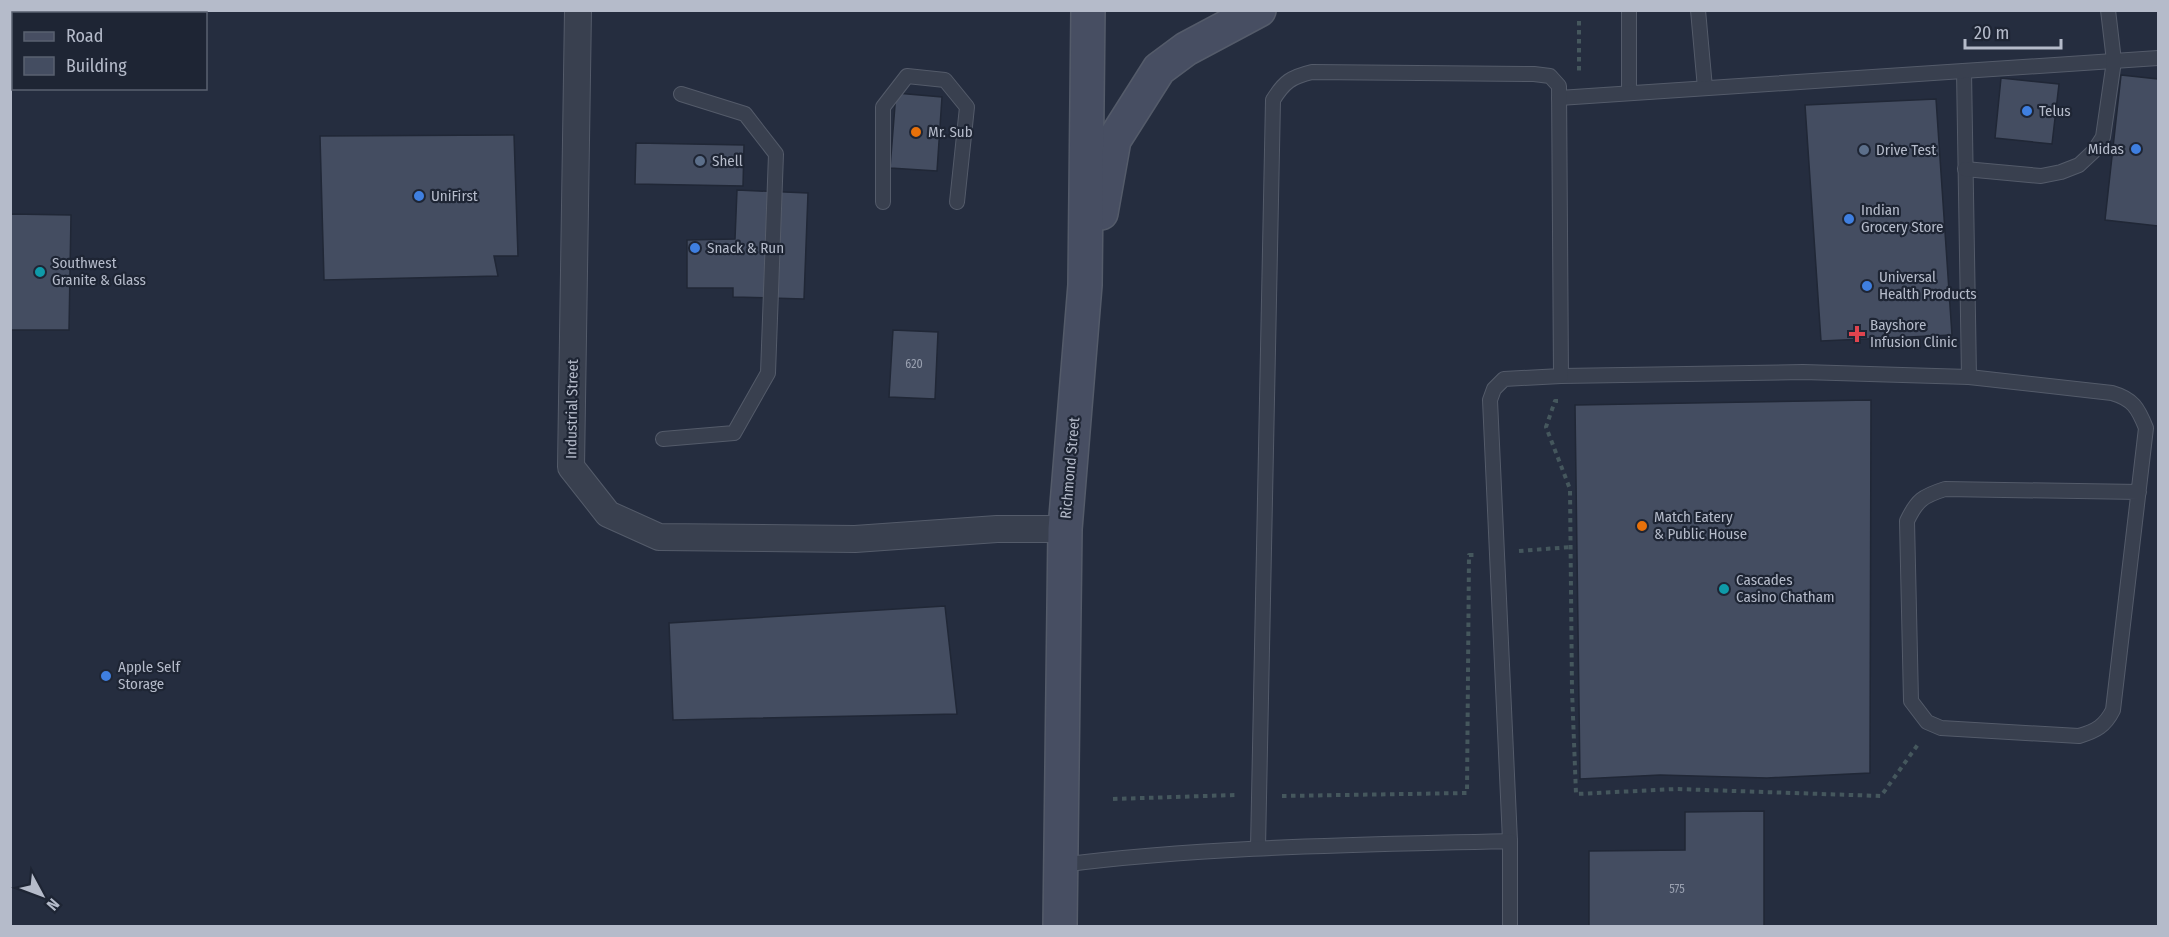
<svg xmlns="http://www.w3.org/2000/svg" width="2169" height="937" font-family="'Fira Sans Condensed',sans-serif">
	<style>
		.building { fill: #444d61; stroke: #202736; stroke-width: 1.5 }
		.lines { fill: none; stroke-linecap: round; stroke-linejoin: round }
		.lane-casing { stroke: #545b6a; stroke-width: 16 }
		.street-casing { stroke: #545b6a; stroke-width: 28 }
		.secondary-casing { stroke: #545b6a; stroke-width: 36 }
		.path { stroke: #45575d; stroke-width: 4; stroke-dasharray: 4.5 4.5; stroke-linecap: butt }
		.lane { stroke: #39404f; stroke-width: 14 }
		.street { stroke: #39404f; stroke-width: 26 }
		.secondary { stroke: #474e62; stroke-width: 33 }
		.shop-dot { fill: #3f7fe0; stroke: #1e2534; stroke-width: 2 }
		.food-dot { fill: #e8710a; stroke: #1e2534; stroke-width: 2 }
		.service-dot { fill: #5c6f8a; stroke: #1e2534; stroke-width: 2 }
		.culture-dot { fill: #0f9aa8; stroke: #1e2534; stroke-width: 2 }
		.health-dot { fill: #e0444e; stroke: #1e2534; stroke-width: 2 }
		.labels { text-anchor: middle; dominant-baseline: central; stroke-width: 4.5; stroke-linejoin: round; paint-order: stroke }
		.number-label { font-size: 12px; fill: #99a0b0 }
		.poi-label { font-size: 15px; fill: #b5bbca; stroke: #1e2534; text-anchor: start }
		.street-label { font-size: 15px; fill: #b5bbca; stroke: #1e2534 }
	</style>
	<rect width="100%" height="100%" fill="#252d3f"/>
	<!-- building -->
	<g class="building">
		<path d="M2121 75 2158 79V226L2105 220Z"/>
		<path d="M2001 78 2059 84 2052 144 1995 138Z"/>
		<path d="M896 93 942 97 937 171 890 168Z"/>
		<path d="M1936 99 1952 335 1821 341 1805 105Z"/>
		<path d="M514 135 518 256H494L498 276 324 280 320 136Z"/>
		<path d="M636 143 744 145 743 186 635 184Z"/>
		<path d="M737 190 808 193 804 299 733 297V288H687V240L735 239Z"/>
		<path d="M10 214 71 215 69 330H10Z"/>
		<path d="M893 330 938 332 935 399 889 397Z"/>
		<path d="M1871 400 1870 773 1767 778 1660 775 1580 779 1575 405Z"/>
		<path d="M945 606 957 714 673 720 669 623Z"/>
		<path d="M1764 811V926H1589V851L1685 850V812Z"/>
	</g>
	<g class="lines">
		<defs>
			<g id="lane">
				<path d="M1629 10V93"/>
				<path d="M1698 10 1705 88"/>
				<path d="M1964 71 1969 377"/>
				<path d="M1559 98 2158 58"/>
				<path d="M1965 169 2041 176 2061 172 2079 165 2094 151 2103 137 2114 61 2108 10"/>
				<path d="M883 202V107L907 76 945 80 967 107 957 202"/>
				<path d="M1561 376 1803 372 1969 377 2112 393C2133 399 2138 408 2146 428L2113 710C2105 726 2096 731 2079 736L1941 728 1927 722 1911 701 1907 521C1917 500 1923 496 1945 489L2139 492"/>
				<path d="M663 439 734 433 768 373 776 154 745 114 681 94"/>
				<path d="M1258 848 1273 100C1284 82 1291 77 1312 72L1534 74 1550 76 1559 86 1561 376 1504 379 1494 389 1490 400 1510 841"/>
				<path d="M1061 865C1210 846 1360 845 1510 841V926"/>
			</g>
			<path id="street" d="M578 10 571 467 608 514 659 537 855 539 997 529H1065"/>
			<g id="secondary">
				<path d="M1101 213 1114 140 1159 69 1186 49 1259 10"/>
				<path d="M1060 926 1065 529 1085 285 1088 10"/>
			</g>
		</defs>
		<!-- lane casing -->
		<use href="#lane" class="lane-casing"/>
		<!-- street casing -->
		<use href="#street" class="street-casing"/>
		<!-- secondary casing -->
		<use href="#secondary" class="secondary-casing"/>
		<!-- path -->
		<g class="path">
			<path d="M1579 21V74"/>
			<path d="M1558 401H1555L1546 427 1570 489 1572 690 1576 794 1676 789 1881 796 1919 743"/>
			<path d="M1519 551 1571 547"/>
			<path d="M1282 796 1467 793 1469 555H1476"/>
			<path d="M1113 799 1235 795"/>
		</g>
		<!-- lane -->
		<use href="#lane" class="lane"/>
		<!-- street -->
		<use href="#street" class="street"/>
		<!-- secondary -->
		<use href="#secondary" class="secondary"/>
	</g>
	<!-- markers -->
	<g class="shop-dot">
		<circle cx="2027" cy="111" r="6"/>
		<circle cx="2136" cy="149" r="6"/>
		<circle cx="419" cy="196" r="6"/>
		<circle cx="1849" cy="219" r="6"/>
		<circle cx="695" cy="248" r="6"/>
		<circle cx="1867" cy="286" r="6"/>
		<circle cx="106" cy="676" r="6"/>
	</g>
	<g class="food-dot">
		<circle cx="916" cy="132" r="6"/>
		<circle cx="1642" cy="526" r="6"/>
	</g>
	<g class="service-dot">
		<circle cx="1864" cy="150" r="6"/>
		<circle cx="700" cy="161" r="6"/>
	</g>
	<g class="culture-dot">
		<circle cx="40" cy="272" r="6"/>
		<circle cx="1724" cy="589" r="6"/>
	</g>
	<path class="health-dot" d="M1854 325h6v6h6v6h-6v6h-6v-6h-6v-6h6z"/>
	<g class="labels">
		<!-- number labels -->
		<g class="number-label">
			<text x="914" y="364">620</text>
			<text x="1677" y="889">575</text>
		</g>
		<!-- poi labels -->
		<g class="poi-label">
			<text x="2039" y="111">Telus</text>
			<text x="928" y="132">Mr. Sub</text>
			<text x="2124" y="149" text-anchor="end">Midas</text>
			<text x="1876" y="150">Drive Test</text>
			<text x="712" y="161">Shell</text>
			<text x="431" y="196">UniFirst</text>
			<text x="1861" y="210">Indian<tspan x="1861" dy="17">Grocery Store</tspan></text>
			<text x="707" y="248">Snack &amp; Run</text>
			<text x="52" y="263">Southwest<tspan x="52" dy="17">Granite &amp; Glass</tspan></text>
			<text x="1879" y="277">Universal<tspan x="1879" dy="17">Health Products</tspan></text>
			<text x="1870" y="325">Bayshore<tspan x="1870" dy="17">Infusion Clinic</tspan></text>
			<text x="1654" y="517">Match Eatery<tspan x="1654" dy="17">&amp; Public House</tspan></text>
			<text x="1736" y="580">Cascades<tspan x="1736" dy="17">Casino Chatham</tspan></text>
			<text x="118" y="667">Apple Self<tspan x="118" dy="17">Storage</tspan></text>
		</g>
		<!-- street labels -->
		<g class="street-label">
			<text transform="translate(572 409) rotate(-89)">Industrial Street</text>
			<text transform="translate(1070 468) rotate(-85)">Richmond Street</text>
		</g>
	</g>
	<!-- border -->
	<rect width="2169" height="937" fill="none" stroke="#b5bbca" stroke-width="24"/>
	<!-- legend -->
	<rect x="12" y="12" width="195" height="78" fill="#1e2534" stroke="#5a6170" stroke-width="1.5"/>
	<rect x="24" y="32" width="30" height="9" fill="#474e62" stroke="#5a6170" stroke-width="1.5"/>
	<text x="66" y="42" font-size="18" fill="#b5bbca">Road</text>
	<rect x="24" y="57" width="30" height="18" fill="#444d61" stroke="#5a6170" stroke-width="1.5"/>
	<text x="66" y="72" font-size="18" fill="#b5bbca">Building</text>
	<!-- north arrow -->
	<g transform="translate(42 895) rotate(131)" stroke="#1e2534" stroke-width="4.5" paint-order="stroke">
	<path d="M0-4.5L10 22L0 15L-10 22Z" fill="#b5bbca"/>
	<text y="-9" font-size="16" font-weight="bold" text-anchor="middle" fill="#b5bbca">N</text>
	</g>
	<!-- scale -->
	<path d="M1965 39v9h96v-9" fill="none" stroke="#b5bbca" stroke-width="3"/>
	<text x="1974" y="39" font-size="18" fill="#b5bbca" stroke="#1e2534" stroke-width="4.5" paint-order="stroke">20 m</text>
</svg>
